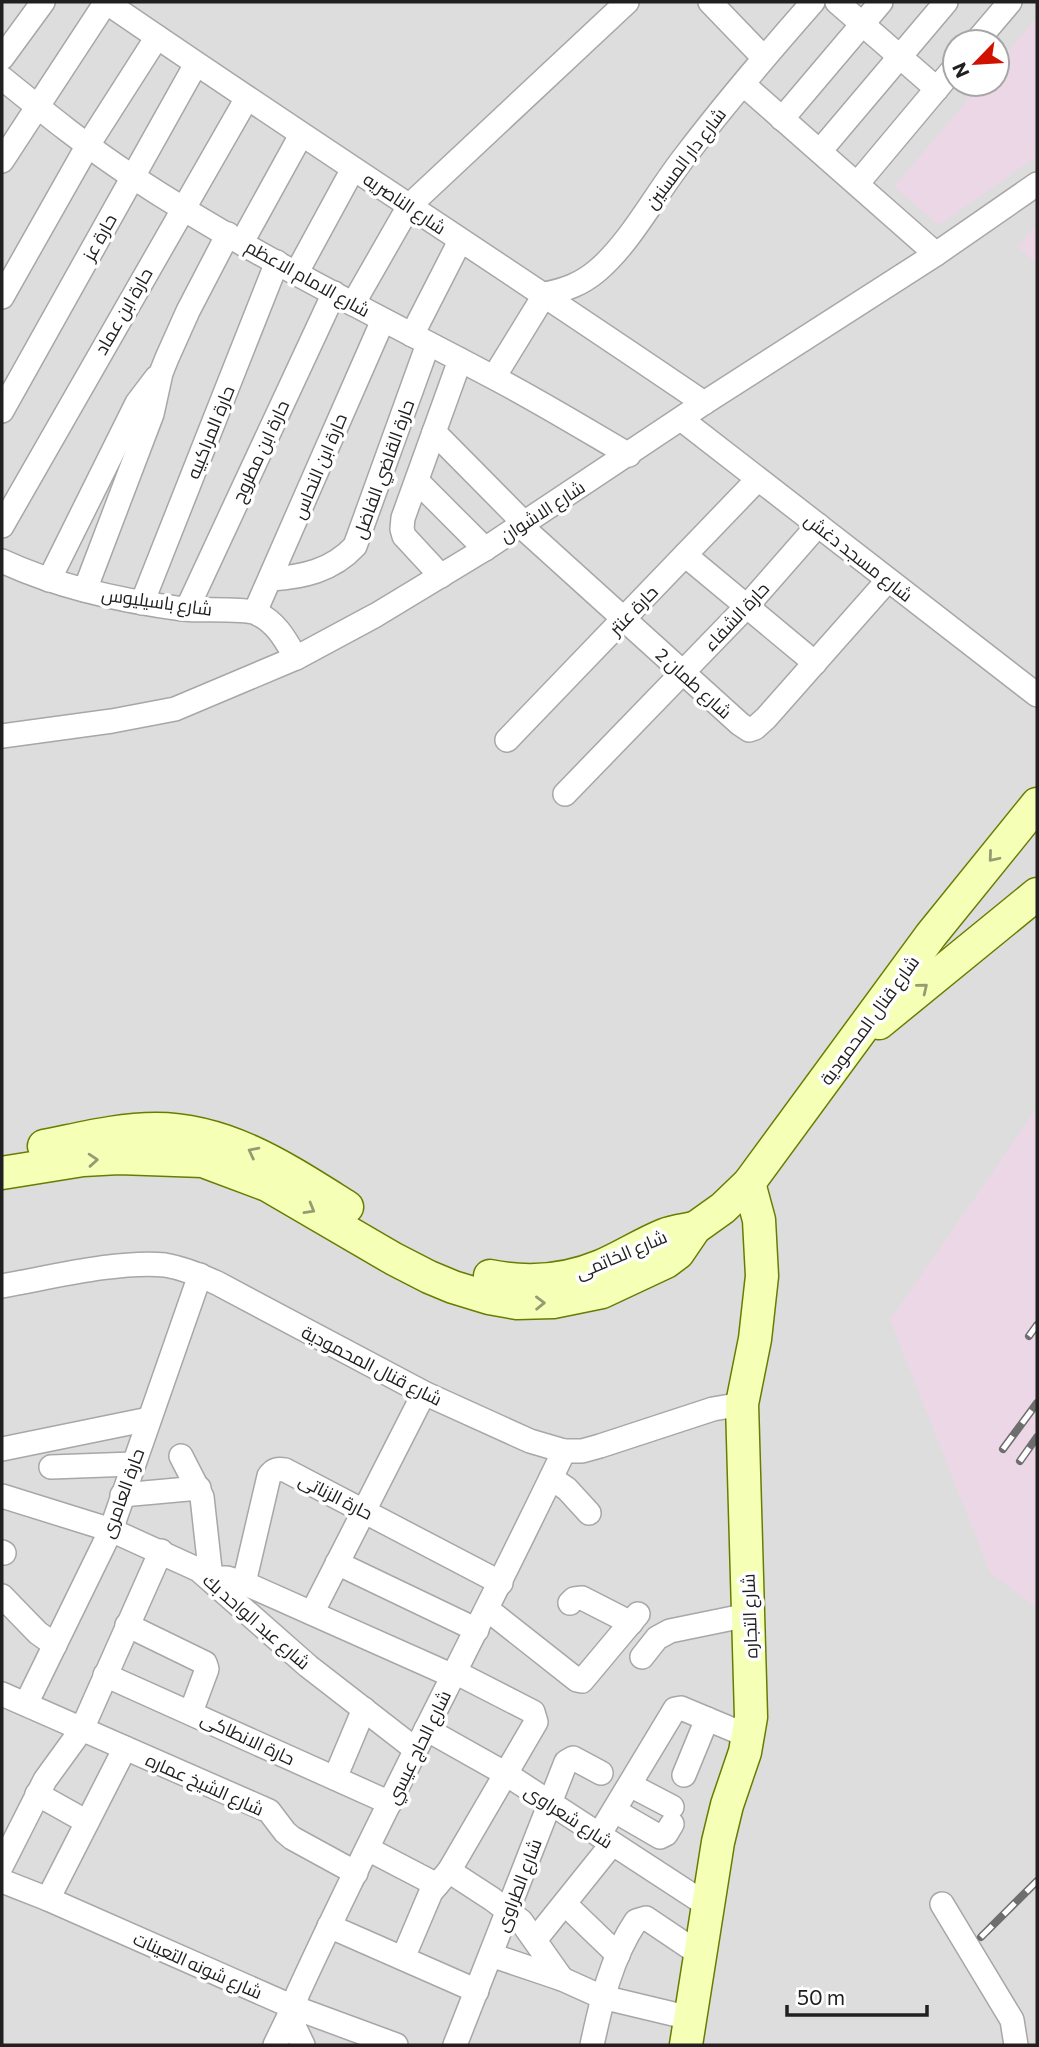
<svg xmlns="http://www.w3.org/2000/svg" width="1039" height="2047" font-family="Commissioner,Cairo,sans-serif">
	<style>
		.residential { fill: #dedddd; fill-rule: evenodd }
		.industrial { fill: #ebd7e6 }
		.lines { fill: none; stroke-linecap: round; stroke-linejoin: round }
		.street-casing { stroke: #a7a7a7; stroke-width: 26 }
		.secondary-casing { stroke: #667e00; stroke-width: 35 }
		.street { stroke: #fff; stroke-width: 23 }
		.secondary { stroke: #f5ffb6; stroke-width: 32 }
		.rail-casing { stroke: #6e6e6e; stroke-width: 8 }
		.rail { stroke: #fff; stroke-width: 5; stroke-dasharray: 16; stroke-linecap: butt }
		.oneway { stroke: #959b72 }
		.labels { text-anchor: middle; dominant-baseline: central; stroke-width: 7; stroke-linejoin: round; paint-order: stroke }
		.street-label { font-size: 18px; fill: #202020; stroke: #fff }
	</style>
	<rect width="100%" height="100%" fill="#f2efe6"/>
	<!-- residential -->
	<path class="residential" d="M2 2H1037V2045H2ZM955 42H997V84H955Z"/>
	<!-- industrial -->
	<g class="industrial">
		<path d="M1037 17V156L939 225 894 187 981 84H997V65Z"/>
		<path d="M1037 224V264L1018 247Z"/>
		<path d="M1037 1108V1608L990 1572 890 1320Z"/>
	</g>
	<g class="lines">
		<defs>
			<g id="street">
				<path d="M106 2C304 138 506 268 704 403"/>
				<path d="M710 2 764 58"/>
				<path d="M837 2 937 89"/>
				<path d="M976 42 1010 2"/>
				<path d="M2 58 43 2"/>
				<path d="M2 78C44 112 87 147 133 177 247 252 370 312 491 376 537 400 583 428 629 455"/>
				<path d="M743 84 936 254"/>
				<path d="M782 119 881 2"/>
				<path d="M820 151 946 2"/>
				<path d="M2 161 106 2"/>
				<path d="M857 184 955 67"/>
				<path d="M242 242 301 135"/>
				<path d="M297 272 353 169"/>
				<path d="M2 297 88 145 157 37"/>
				<path d="M353 304 409 206 627 2"/>
				<path d="M412 335 460 241"/>
				<path d="M494 377 545 294C565 290 582 284 598 270 631 242 658 190 686 155 726 102 769 52 813 2"/>
				<path d="M2 411 196 64"/>
				<path d="M681 419 1037 695"/>
				<path d="M434 432 524 523"/>
				<path d="M417 481 485 549"/>
				<path d="M520 525 740 724 749 730 755 728 766 718 888 580"/>
				<path d="M2 526 247 98"/>
				<path d="M685 555 815 663"/>
				<path d="M2 561C58 587 122 601 183 609 200 611 248 608 258 614 277 623 286 641 296 658"/>
				<path d="M441 576 404 536 402 529 403 518 460 360"/>
				<path d="M271 579C302 577 332 571 355 546L428 344"/>
				<path d="M49 580 137 403 156 378"/>
				<path d="M85 590 152 414 161 373 167 358 188 311 228 234"/>
				<path d="M142 603 277 262"/>
				<path d="M187 609 334 293"/>
				<path d="M255 612 383 320"/>
				<path d="M2 736 112 721 175 709 296 658 376 615 485 549 704 403 936 254 1037 184"/>
				<path d="M507 740 758 479"/>
				<path d="M565 794 747 606 818 525"/>
				<path d="M2 1286C48 1278 120 1260 165 1265 183 1268 200 1275 217 1283L424 1393 530 1441 564 1451H582L600 1446 713 1409 742 1404"/>
				<path d="M2 1449 149 1419"/>
				<path d="M181 1456 202 1497 211 1578H227L244 1583 453 1676"/>
				<path d="M51 1467 133 1464"/>
				<path d="M551 1478 567 1489 589 1513"/>
				<path d="M122 1495 199 1488"/>
				<path d="M2 1496 111 1530 199 1570 308 1666 415 1749"/>
				<path d="M2 1552 4 1553"/>
				<path d="M337 1563 477 1630"/>
				<path d="M244 1583 269 1476C274 1469 278 1469 285 1470L501 1583"/>
				<path d="M2 1596 38 1633 55 1645"/>
				<path d="M570 1603 574 1599 582 1598 631 1623"/>
				<path d="M487 1609 577 1680 582 1681 638 1614"/>
				<path d="M312 1613 424 1393"/>
				<path d="M127 1625 205 1663 207 1669 191 1712"/>
				<path d="M642 1657 657 1638 670 1631 748 1615"/>
				<path d="M105 1675 390 1803"/>
				<path d="M2 1694 269 1811 285 1832 292 1838 356 1873"/>
				<path d="M26 1704 111 1530 200 1275"/>
				<path d="M426 1729 506 1774 710 1907"/>
				<path d="M684 1775 707 1719"/>
				<path d="M335 1778 364 1709"/>
				<path d="M630 1785 672 1807"/>
				<path d="M37 1794 87 1822"/>
				<path d="M615 1811 660 1837 666 1834 672 1824"/>
				<path d="M599 1835 675 1709 681 1708 748 1736"/>
				<path d="M368 1849 437 1885"/>
				<path d="M2 1865 45 1780 82 1729 161 1551"/>
				<path d="M449 1871 492 1899 521 1921 562 1979"/>
				<path d="M2 1881 48 1899 293 2007 396 2045"/>
				<path d="M48 1899 125 1748"/>
				<path d="M565 1904 618 1955"/>
				<path d="M942 1904 1012 2020 1016 2045"/>
				<path d="M329 1926 477 1991"/>
				<path d="M535 1940 612 1844"/>
				<path d="M491 1955 562 1979 602 1997 690 2018"/>
				<path d="M403 1958 431 1892 449 1871 536 1722 533 1712 455 1672"/>
				<path d="M275 2045 289 2016"/>
				<path d="M303 2045 289 2016 298 1993C382 1810 477 1633 564 1451"/>
				<path d="M455 2045 566 1762 573 1758 601 1773"/>
				<path d="M592 2045C601 2003 611 1958 636 1921L646 1918 701 1955"/>
			</g>
			<g id="secondary">
				<path d="M879 1023 1037 894"/>
				<path d="M44 1146C80 1139 118 1129 156 1129 228 1129 288 1170 347 1207"/>
				<path d="M2 1173 83 1160 119 1158 203 1161 267 1185 394 1259 429 1277 453 1287 489 1298 517 1303 553 1302 602 1292 666 1262 678 1253 695 1228 723 1208 749 1183 931 935 1037 804"/>
				<path d="M490 1276C528 1284 565 1281 601 1266 622 1257 642 1244 664 1235 673 1231 685 1230 695 1228"/>
				<path d="M686 2045 718 1842 727 1805 745 1752 751 1717 742 1404 755 1339 762 1276 759 1220 749 1183"/>
			</g>
		</defs>
		<!-- street casing -->
		<use href="#street" class="street-casing"/>
		<!-- secondary casing -->
		<use href="#secondary" class="secondary-casing"/>
		<!-- street -->
		<use href="#street" class="street"/>
		<!-- secondary -->
		<use href="#secondary" class="secondary"/>
		<defs>
			<g id="rail">
				<path d="M1029 1336 1037 1325"/>
				<path d="M1003 1449 1037 1403"/>
				<path d="M1020 1461 1037 1437"/>
				<path d="M981 1937 1037 1881"/>
			</g>
		</defs>
		<!-- rail casing -->
		<use href="#rail" class="rail-casing"/>
		<!-- rail -->
		<use href="#rail" class="rail"/>
	</g>
	<!-- one-way arrows -->
	<defs><path id="oneway-chevron" d="M-2-3.5L2.5 0L-2 3.5" fill="none" stroke-width="1.6" stroke-linecap="round" stroke-linejoin="round" transform="scale(1.75)"/></defs>
	<g class="oneway">
		<use href="#oneway-chevron" transform="translate(993 857) rotate(130)"/>
		<use href="#oneway-chevron" transform="translate(923 988) rotate(-39)"/>
		<use href="#oneway-chevron" transform="translate(253 1152) rotate(-153)"/>
		<use href="#oneway-chevron" transform="translate(93 1160) rotate(-4)"/>
		<use href="#oneway-chevron" transform="translate(310 1209) rotate(30)"/>
		<use href="#oneway-chevron" transform="translate(540 1303) rotate(-1)"/>
	</g>
	<g class="labels">
		<!-- street labels -->
		<g class="street-label">
			<text transform="translate(685 158) rotate(-53)">شارع دار المسنين</text>
			<text transform="translate(405 203) rotate(34)">شارع الناصريه</text>
			<text transform="translate(99 237) rotate(-61)">حارة عز</text>
			<text transform="translate(308 278) rotate(29)">شارع الامام الاعظم</text>
			<text transform="translate(123 311) rotate(-60)">حارة ابن عماد</text>
			<text transform="translate(210 432) rotate(-68)">حارة المراكبيه</text>
			<text transform="translate(260 451) rotate(-65)">حارة ابن مطروح</text>
			<text transform="translate(319 466) rotate(-67)">حارة ابن النحاس</text>
			<text transform="translate(383 469) rotate(-70)">حارة القاضي الفاضل</text>
			<text transform="translate(542 511) rotate(-33)">شارع الاشوان</text>
			<text transform="translate(859 557) rotate(38)">شارع مسجد دغش</text>
			<text transform="translate(157 601) rotate(8)">شارع باسيليوس</text>
			<text transform="translate(633 610) rotate(-46)">حارة عنتر</text>
			<text transform="translate(736 616) rotate(-47)">حارة الشفاء</text>
			<text transform="translate(694 683) rotate(42)">شارع طمان 2</text>
			<text transform="translate(869 1020) rotate(-54)">شارع قنال المحمودية</text>
			<text transform="translate(621 1254) rotate(-23)">شارع الخاتمى</text>
			<text transform="translate(372 1365) rotate(27)">شارع قنال المحمودية</text>
			<text transform="translate(122 1493) rotate(-70)">حارة العامرى</text>
			<text transform="translate(336 1496) rotate(27)">حارة الزناتى</text>
			<text transform="translate(749 1616) rotate(-92)">شارع التجاره</text>
			<text transform="translate(257 1621) rotate(41)">شارع عبد الواحد بك</text>
			<text transform="translate(248 1738) rotate(25)">حارة الانطاكى</text>
			<text transform="translate(418 1747) rotate(-64)">شارع الحاج عيسي</text>
			<text transform="translate(205 1784) rotate(24)">شارع الشيخ عماره</text>
			<text transform="translate(569 1816) rotate(33)">شارع شعراوى</text>
			<text transform="translate(518 1885) rotate(-69)">شارع الطراوى</text>
			<text transform="translate(198 1965) rotate(24)">شارع شونه التعينات</text>
		</g>
	</g>
	<!-- border -->
	<rect width="1039" height="2047" fill="none" stroke="#202020" stroke-width="7"/>
	<!-- north arrow -->
	<g transform="translate(976 63) rotate(245)"><circle r="33" fill="#ffffff" stroke="#a6a6a6" stroke-width="2"/>
	<path d="M0-5L12 26L0 18L-12 26Z" fill="#d01100"/>
	<text y="-10" font-size="19" font-weight="bold" text-anchor="middle" fill="#202020">N</text>
	</g>
	<!-- scale -->
	<path d="M787 2005v10h140v-10" fill="none" stroke="#202020" stroke-width="3.5"/>
	<text x="797" y="2005" font-size="21" fill="#202020" stroke="#ffffff" stroke-width="5" paint-order="stroke">50 m</text>
</svg>
